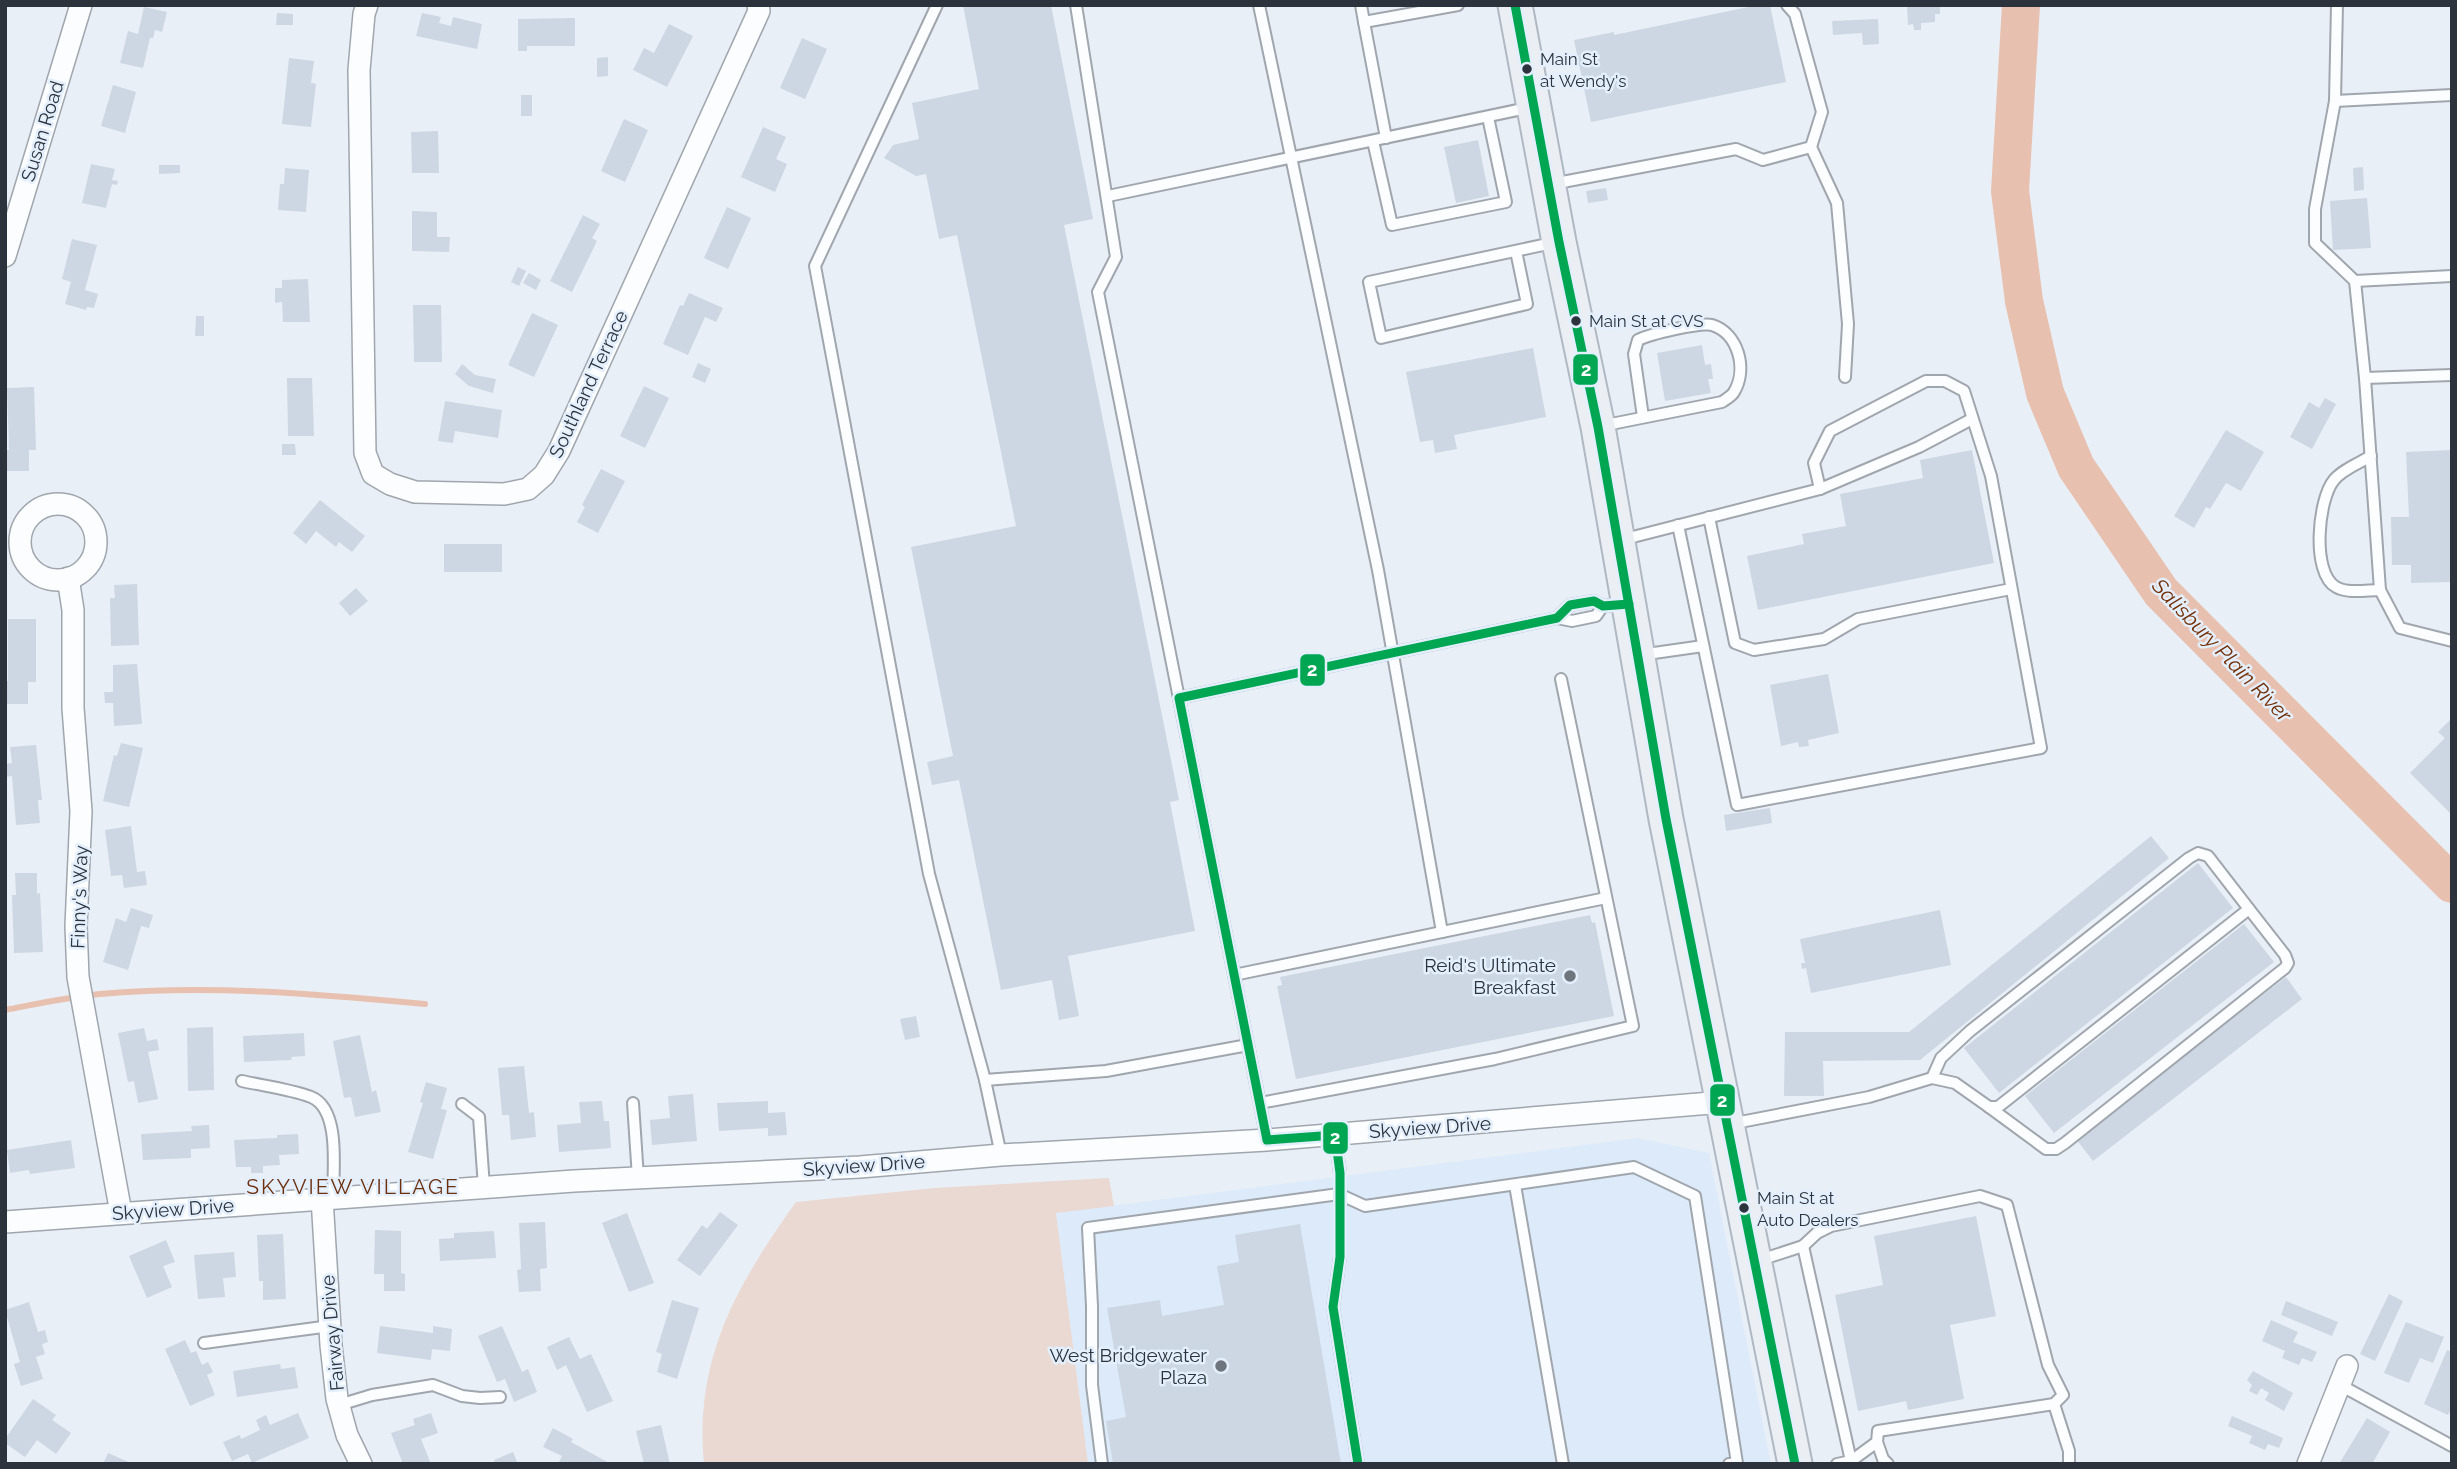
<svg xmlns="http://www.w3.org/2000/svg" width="2457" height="1469" font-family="Raleway,sans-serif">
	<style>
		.built { fill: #dceaf9 }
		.green { fill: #ead8d2 }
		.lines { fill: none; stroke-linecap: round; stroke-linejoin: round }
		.stream { stroke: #e8c0af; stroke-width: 6 }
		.river { stroke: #e8c0af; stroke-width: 38 }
		.building { fill: #ccd7e3 }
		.service-casing { stroke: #a0a6ad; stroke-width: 14 }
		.minor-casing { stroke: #a0a6ad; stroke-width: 24 }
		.primary-casing { stroke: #afb8c3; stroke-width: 37 }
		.service { stroke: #fcfdfe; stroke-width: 10 }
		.minor { stroke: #fcfdfe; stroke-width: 21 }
		.primary { stroke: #ebeff3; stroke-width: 33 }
		.bus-1-casing { stroke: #e3effc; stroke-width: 14 }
		.bus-1 { stroke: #00a651; stroke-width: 9 }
		.bus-dot { fill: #2c333c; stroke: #e3effc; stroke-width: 2.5 }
		.poi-dot { fill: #6e757d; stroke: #e3effc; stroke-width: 2.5 }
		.labels { text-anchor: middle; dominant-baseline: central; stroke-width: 5; stroke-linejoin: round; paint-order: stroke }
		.bus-label { font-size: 17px; fill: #2c333c; stroke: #e3effc; text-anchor: start }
		.street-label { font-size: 19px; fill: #2c333c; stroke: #e3effc }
		.poi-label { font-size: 19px; fill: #2c333c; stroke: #e3effc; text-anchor: end }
		.water-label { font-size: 21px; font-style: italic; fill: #742e04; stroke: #e3effc }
		.neighbourhood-label { font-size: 21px; letter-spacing: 2px; fill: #6e2f0d; stroke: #e3effc }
		.line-badge { stroke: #e3effc; stroke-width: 2.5 }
		.badge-label { font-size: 19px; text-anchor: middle; font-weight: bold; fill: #fff }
	</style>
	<rect width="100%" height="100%" fill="#e9eff6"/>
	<!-- built -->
	<path class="built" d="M1638 1138 1709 1153 1771 1464H1088L1056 1213Z"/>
	<!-- green -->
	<path class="green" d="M1109 1178 1114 1206 1056 1213 1088 1464H704C694 1358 737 1285 796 1202L935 1188Z"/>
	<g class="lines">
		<!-- stream -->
		<path class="stream" d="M5 1010C37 1004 68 997 100 994 208 984 317 994 425 1004"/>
		<!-- river -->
		<path class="river" d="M2021 5 2010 191 2024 301 2045 393 2076 467 2161 592 2452 884"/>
	</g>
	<!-- building -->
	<g class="building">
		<path d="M963 5H1051L1093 219 1064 225 1179 800 1170 802 1195 931 1068 956 1079 1016 1059 1020 1052 980 1001 990 959 780 932 785 927 762 953 756 911 547 1016 526 957 235 939 239 926 174 916 176 884 158 893 145 919 139 912 103 979 89Z"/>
		<path d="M1758 5H1770L1786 82 1591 122 1574 40 1614 32V35Z"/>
		<path d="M1907 5H1940V14H1935V22L1921 23V30H1914L1913 24 1908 25Z"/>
		<path d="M144 7 167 12 162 32 155 30 153 38H150L143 68 120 63 128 31 138 34Z"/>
		<path d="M277 13 293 14V25H276Z"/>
		<path d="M422 13 441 17 439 23 451 26 453 17 482 24 477 49 416 36Z"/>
		<path d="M575 18V46H527V51H518V19Z"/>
		<path d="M1878 19 1879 44 1863 45 1862 33 1833 35 1832 21Z"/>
		<path d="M669 24 693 36 667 87 633 70 644 48 654 53Z"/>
		<path d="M802 38 827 49 805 99 780 88Z"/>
		<path d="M608 57V76L597 77V58Z"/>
		<path d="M289 58 314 61 311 83 316 84 311 127 282 124Z"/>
		<path d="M113 85 136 92 125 133 101 126Z"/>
		<rect x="521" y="95" width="11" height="21"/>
		<path d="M624 119 648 130 625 182 601 171Z"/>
		<path d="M763 127 786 137 776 159 787 164 775 192 741 177Z"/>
		<path d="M438 131 439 173H412L411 132Z"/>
		<path d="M1478 140 1489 196 1456 203 1444 147Z"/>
		<path d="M91 164 115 169 112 180 118 181 117 185 112 184 106 208 82 203Z"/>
		<path d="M159 165H180V173L159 174Z"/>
		<path d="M2363 167 2364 190 2354 191 2353 168Z"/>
		<path d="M285 168 309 170 306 212 278 210 280 184H284Z"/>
		<path d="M1606 188 1608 200 1588 203 1586 191Z"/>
		<path d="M2367 198 2371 248 2333 250 2330 201Z"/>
		<path d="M727 207 751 218 728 269 704 258Z"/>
		<path d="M412 211 437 212V237H450L449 252 412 251Z"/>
		<path d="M583 215 600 224 592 238 597 241 572 292 550 281Z"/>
		<path d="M72 239 97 245 85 290 98 294 94 308 87 307 86 310 65 304 71 282 62 279Z"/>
		<path d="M518 267 526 271 519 286 511 282Z"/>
		<path d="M529 273 541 280 536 290 523 283Z"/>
		<path d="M308 279 310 322H283L282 302 275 303V288H282V280Z"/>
		<path d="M689 293 723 308 716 322 705 317 688 355 663 344 680 305 683 306Z"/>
		<path d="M413 305H441L442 362H414Z"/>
		<path d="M532 313 558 325 534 377 508 365Z"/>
		<path d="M196 316H204V336H195Z"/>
		<path d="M1702 345 1705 365 1711 364 1713 379H1708L1711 393 1665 401 1657 353Z"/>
		<path d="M1533 348 1546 417 1454 435 1457 449 1435 453 1433 440 1420 442 1406 372Z"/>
		<path d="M698 363 711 369 705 383 692 377Z"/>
		<path d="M462 364 475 375 496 379 493 393 469 386 455 374Z"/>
		<path d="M287 378H312L314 436H288Z"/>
		<path d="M644 386 669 398 645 448 620 436Z"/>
		<path d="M34 387 36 450H29V471H6V450H9L7 388Z"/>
		<path d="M2325 398 2336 404 2312 449 2290 437 2309 402 2319 408Z"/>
		<path d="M445 401 502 410 498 438 455 431 453 443 438 441Z"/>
		<path d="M2226 430 2264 452 2241 491 2226 483 2210 509 2206 507 2194 528 2174 516Z"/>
		<path d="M282 444H295L296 455H282Z"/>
		<path d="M1972 450 1994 563 1758 610 1747 556 1804 544 1802 534 1846 526 1840 494 1923 478 1920 460Z"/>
		<path d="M2452 450V582L2411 583V565H2392L2391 517H2409L2406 452Z"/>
		<path d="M601 469 625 481 598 533 577 522 585 507 582 505Z"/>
		<path d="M320 500 365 536 352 552 339 542 336 547 316 531 306 544 293 533Z"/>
		<rect x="444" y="544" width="58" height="28"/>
		<path d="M137 584 139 645 111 646 110 598H115L114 585Z"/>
		<path d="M356 588 368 601 350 616 339 603Z"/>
		<path d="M8 619H36V682H28V704H5V681H8Z"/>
		<path d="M137 664 142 724 114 726 113 703H105L104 692H113V665Z"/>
		<path d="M1828 674 1839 733 1808 740 1809 746 1799 747 1798 742 1781 746 1770 685Z"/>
		<path d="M2452 718V815L2410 773 2445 738 2438 732Z"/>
		<path d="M121 743 143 748 129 807 103 801 114 755 117 756Z"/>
		<path d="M36 745 42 800H38L40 823 16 825 12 776 5 777V764L12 763 10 747Z"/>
		<path d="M1770 808 1772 823 1726 831 1724 815Z"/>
		<path d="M131 826 137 872 145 871 147 885 124 888 122 875 111 876 105 830Z"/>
		<path d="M2151 836 2169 858 1920 1060 1823 1061 1824 1096H1784L1785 1032H1909Z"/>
		<path d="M2198 863 2233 908 1999 1093 1964 1048Z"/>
		<path d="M15 873H37V894L40 893 43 952 14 953 12 895H16Z"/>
		<path d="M131 908 153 915 149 928 141 926 128 970 103 962 116 918 126 922Z"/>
		<path d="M1940 910 1951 965 1811 993 1806 968 1802 969 1801 963H1805L1800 939Z"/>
		<path d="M1590 915 1592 923 1595 922 1614 1016 1296 1079 1277 986 1282 985 1280 977Z"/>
		<path d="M2244 924 2274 962 2054 1133 2025 1096Z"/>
		<path d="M2286 977 2302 999 2093 1161 2076 1139Z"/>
		<path d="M916 1016 920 1037 905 1040 900 1019Z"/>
		<path d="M213 1027 214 1090 188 1091 187 1028Z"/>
		<path d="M144 1028 147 1041 157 1039 159 1050 148 1052 158 1099 138 1103 134 1081 128 1082 118 1033Z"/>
		<path d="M304 1033 305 1056 291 1057 292 1060 244 1062 243 1036Z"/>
		<path d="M360 1035 372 1092 376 1090 381 1112 355 1117 351 1097 344 1098 333 1041Z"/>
		<path d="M524 1066 529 1113 534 1112 536 1137 511 1140 509 1115H502L498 1068Z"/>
		<path d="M426 1082 447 1088 441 1109 447 1110 433 1159 408 1152 423 1103 420 1102Z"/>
		<path d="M693 1094 697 1141 652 1145 650 1120 670 1118 668 1096Z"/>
		<path d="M602 1101 604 1121H609L611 1148 559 1152 557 1125 581 1123 579 1102Z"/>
		<path d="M768 1101V1113L785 1112 787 1135 768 1136V1128L719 1131 717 1103Z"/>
		<path d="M209 1125 210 1148 191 1149V1158L143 1160 141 1134 192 1131 191 1126Z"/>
		<path d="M298 1134 299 1154 279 1155 280 1165 263 1166V1173H251V1167H236L234 1140 277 1138V1135Z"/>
		<path d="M71 1140 75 1168 30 1174 29 1170 10 1173 7 1150Z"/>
		<path d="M720 1212 738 1225 700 1276 677 1260 702 1225 707 1229Z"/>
		<path d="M627 1213 654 1283 629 1292 602 1223Z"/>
		<path d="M1976 1216 1996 1316 1950 1325 1964 1399 1908 1410 1906 1401 1858 1411 1835 1295 1883 1285 1874 1236Z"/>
		<path d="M545 1222 547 1268 540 1269 541 1291 519 1292 517 1270 521 1269 519 1223Z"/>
		<path d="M1300 1224 1341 1464H1113L1106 1421 1126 1417 1107 1308 1160 1300 1162 1316 1224 1305 1217 1266 1239 1262 1235 1235Z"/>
		<path d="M375 1230 401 1231V1273L405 1274V1291H384V1274H374Z"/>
		<path d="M494 1231 496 1258 440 1261 439 1239 454 1238V1233Z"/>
		<path d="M283 1234 286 1299 263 1300V1281H259L257 1235Z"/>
		<path d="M166 1240 175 1262 163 1266 172 1287 147 1298 129 1256Z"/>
		<path d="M234 1252 236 1277 223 1278 225 1297 198 1299 194 1255Z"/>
		<path d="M2389 1294 2403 1301 2375 1361 2360 1354Z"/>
		<path d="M672 1300 699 1308 677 1379 657 1372 662 1354 656 1352Z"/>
		<path d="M2286 1301 2338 1322 2332 1336 2281 1315Z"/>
		<path d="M29 1302 38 1332 45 1330 48 1342 42 1344 45 1354 36 1357 43 1379 21 1386 14 1364 20 1362 5 1310Z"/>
		<path d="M2271 1320 2298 1332 2293 1342 2317 1352 2312 1362 2302 1358 2299 1365 2282 1358 2285 1351 2262 1341Z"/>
		<path d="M2406 1322 2444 1337 2433 1363 2420 1358 2409 1383 2384 1373Z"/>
		<path d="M380 1326 433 1333V1326L452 1329 450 1351 432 1349 431 1360 377 1353Z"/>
		<path d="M502 1326 522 1372 528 1369 537 1392 514 1402 505 1379 497 1382 478 1336Z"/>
		<path d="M569 1337 580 1359 591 1354 613 1401 587 1412 566 1365 557 1370 547 1347Z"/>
		<path d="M185 1340 191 1353 196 1351 202 1365 208 1362 213 1372 207 1375 215 1395 190 1406 165 1349Z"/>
		<path d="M2447 1350 2452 1352V1407L2448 1415 2424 1404Z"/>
		<path d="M280 1364 281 1369 295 1367 298 1388 237 1397 233 1371Z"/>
		<path d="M2253 1371 2293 1393 2284 1411 2265 1400 2269 1393 2261 1388 2257 1395 2249 1391 2252 1385 2247 1380Z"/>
		<path d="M33 1399 56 1415 52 1420 71 1433 56 1454 37 1440 25 1457 5 1443V1439Z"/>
		<path d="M298 1413 309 1438 252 1463 248 1454 232 1461 223 1442 240 1435 241 1439 260 1430 256 1420 266 1415 270 1425Z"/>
		<path d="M431 1413 438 1433 421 1439 431 1464H403L391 1433 415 1425 413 1419Z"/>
		<path d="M2232 1416 2283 1438 2279 1448 2268 1444 2265 1450 2249 1443 2252 1436 2228 1426Z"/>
		<path d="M2367 1418 2390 1432 2372 1464H2339Z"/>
		<path d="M661 1425 670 1464H644L636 1431Z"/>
		<path d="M553 1428 573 1439 571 1442 611 1464H558L562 1456 543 1447Z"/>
		<path d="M513 1452 518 1464H495L494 1460Z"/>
		<path d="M108 1453 133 1464H103Z"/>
	</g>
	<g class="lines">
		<defs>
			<g id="service">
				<path d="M937 5 815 266 929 874 985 1080 1001 1155"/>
				<path d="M1076 5 1116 257 1098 292 1267 1140"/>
				<path d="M1259 5 1378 570 1442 932"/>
				<path d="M1361 5 1364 22"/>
				<path d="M2337 5 2335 101 2315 209V243L2355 281 2365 378 2452 375"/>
				<path d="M2335 101 2452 95"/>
				<path d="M1386 138 1364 22 1458 5"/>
				<path d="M1373 141 1392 225 1506 202 1488 117"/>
				<path d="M1811 147 1837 203 1848 324 1845 377"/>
				<path d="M1552 184 1736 149 1763 160 1811 147 1822 112 1795 14 1787 5"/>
				<path d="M1108 196 1532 107"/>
				<path d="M1516 251 1527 304 1381 338 1369 282 1557 242"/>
				<path d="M2355 281 2452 276"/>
				<path d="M2365 378 2380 590 2400 628 2452 641"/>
				<path d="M1601 426 1722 402C1726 399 1732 396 1734 392 1748 369 1738 333 1712 325 1700 322 1650 334 1638 340L1634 354 1643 417"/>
				<path d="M2371 456C2360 463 2343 469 2334 480 2318 499 2311 573 2336 587 2348 594 2367 590 2380 590"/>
				<path d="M1709 517 1735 643 1754 650 1824 639 1858 619 2011 589"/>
				<path d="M1678 525 1737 805 2041 748 1991 476 1964 391 1945 381H1926L1830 431 1814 463 1820 489"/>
				<path d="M1621 540 1820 489 1919 447 1972 419"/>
				<path d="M1557 618 1570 605 1594 601 1603 606 1627 604"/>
				<path d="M1640 655 1703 646"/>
				<path d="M1179 698 1557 618 1572 621 1596 616 1603 606"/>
				<path d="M1234 975 1606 898"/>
				<path d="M985 1080 1106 1071 1248 1045"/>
				<path d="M242 1081C264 1086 290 1089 311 1097 341 1109 333 1170 333 1198"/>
				<path d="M633 1103 638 1178"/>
				<path d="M1260 1103 1495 1059 1633 1026 1561 679"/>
				<path d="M462 1104 479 1117 484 1187"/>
				<path d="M1989 1107 2046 1149H2056L2065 1143 2285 968 2288 963 2285 955 2249 909"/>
				<path d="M1730 1124 1869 1097 1932 1078 1955 1083 1989 1107H1998L2249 909 2208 856 2198 853 2189 858 1970 1031 1941 1058 1932 1078"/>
				<path d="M1335 1135 1340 1173V1257L1333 1307 1358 1464"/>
				<path d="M1515 1185 1563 1464"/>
				<path d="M1803 1246 1851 1461"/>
				<path d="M1757 1261 1803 1246 1817 1233 1831 1226 1980 1196 2007 1205 2048 1365 2063 1395 2054 1404 1878 1431 1877 1442 1851 1461 1837 1464"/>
				<path d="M204 1343 330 1326"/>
				<path d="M2340 1385 2452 1446"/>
				<path d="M2054 1404 2069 1451V1464"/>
				<path d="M339 1405 372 1395 433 1385 462 1396 480 1398 500 1397"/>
				<path d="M1877 1442 1883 1459 1888 1464"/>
				<path d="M1102 1464 1092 1385V1306L1088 1228 1339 1194 1365 1206 1634 1167 1695 1196 1737 1463 1729 1464"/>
			</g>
			<g id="minor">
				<path d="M367 5 364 14 359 70 365 453 373 474 390 484 415 492 504 494 528 489 544 475 559 451 759 11 758 5"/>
				<path d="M5 256 81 5"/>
				<circle cx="58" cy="542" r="38"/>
				<path d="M68 578 73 610V708L81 811 76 926 78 977 121 1213"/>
				<path d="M322 1198 331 1345 337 1399 347 1435 361 1464"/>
				<path d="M5 1222 574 1181 860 1167 1001 1155 1267 1140 1723 1102"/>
				<path d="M2308 1464 2347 1366"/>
			</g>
			<path id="primary" d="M1515 5 1559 242 1598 427 1666 819 1795 1464"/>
		</defs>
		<!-- service casing -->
		<use href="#service" class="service-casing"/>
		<!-- minor casing -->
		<use href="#minor" class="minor-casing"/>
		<!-- primary casing -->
		<use href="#primary" class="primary-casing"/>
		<!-- service -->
		<use href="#service" class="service"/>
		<!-- minor -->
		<use href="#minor" class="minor"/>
		<!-- primary -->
		<use href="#primary" class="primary"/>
		<defs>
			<g id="bus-1">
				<path d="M1515 5 1559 242 1598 427 1666 819 1795 1464"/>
				<path d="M1358 1464 1333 1307 1340 1257V1173L1335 1135 1267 1140 1179 698 1557 618 1570 605 1594 601 1603 606 1629 604"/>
			</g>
		</defs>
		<!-- bus-1 casing -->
		<use href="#bus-1" class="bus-1-casing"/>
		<!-- bus-1 -->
		<use href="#bus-1" class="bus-1"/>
	</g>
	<!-- markers -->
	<g class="bus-dot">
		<circle cx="1527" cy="69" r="6"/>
		<circle cx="1576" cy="321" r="6"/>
		<circle cx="1744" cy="1208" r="6"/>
	</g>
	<g class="poi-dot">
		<circle cx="1570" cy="976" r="7"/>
		<circle cx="1221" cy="1366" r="7"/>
	</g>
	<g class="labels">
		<!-- bus labels -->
		<g class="bus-label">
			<text x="1540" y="59">Main St<tspan x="1540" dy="22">at Wendy's</tspan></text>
			<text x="1589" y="321">Main St at CVS</text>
			<text x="1757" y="1198">Main St at<tspan x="1757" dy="22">Auto Dealers</tspan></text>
		</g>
		<!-- street labels -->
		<g class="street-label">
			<text transform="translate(42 131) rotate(-73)">Susan Road</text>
			<text transform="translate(588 384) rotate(-65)">Southland Terrace</text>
			<text transform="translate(79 897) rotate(-88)">Finny's Way</text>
			<text transform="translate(1430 1127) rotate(-4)">Skyview Drive</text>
			<text transform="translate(864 1165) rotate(-4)">Skyview Drive</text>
			<text transform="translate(173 1209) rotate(-4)">Skyview Drive</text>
			<text transform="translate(332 1333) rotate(-95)">Fairway Drive</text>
		</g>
		<!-- poi labels -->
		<g class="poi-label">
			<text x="1556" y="965">Reid's Ultimate<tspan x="1556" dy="22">Breakfast</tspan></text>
			<text x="1207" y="1355">West Bridgewater<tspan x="1207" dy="22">Plaza</tspan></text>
		</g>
		<!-- water labels -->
		<g class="water-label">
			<text transform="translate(2222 650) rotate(46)">Salisbury Plain River</text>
		</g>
		<!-- neighbourhood labels -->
		<g class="neighbourhood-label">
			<text x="353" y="1186">SKYVIEW VILLAGE</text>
		</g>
	</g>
	<g class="line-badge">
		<rect x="1572" y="353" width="27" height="33" rx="7" fill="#00a651"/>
		<rect x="1299" y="653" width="27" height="34" rx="7" fill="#00a651"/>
		<rect x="1709" y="1083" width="27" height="34" rx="7" fill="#00a651"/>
		<rect x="1322" y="1121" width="27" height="34" rx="7" fill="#00a651"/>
	</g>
	<g class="badge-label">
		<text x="1586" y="376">2</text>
		<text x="1312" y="676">2</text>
		<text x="1722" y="1107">2</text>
		<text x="1335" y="1144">2</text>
	</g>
	<!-- border -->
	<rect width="2457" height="1469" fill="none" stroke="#2c333c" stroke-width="14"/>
</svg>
